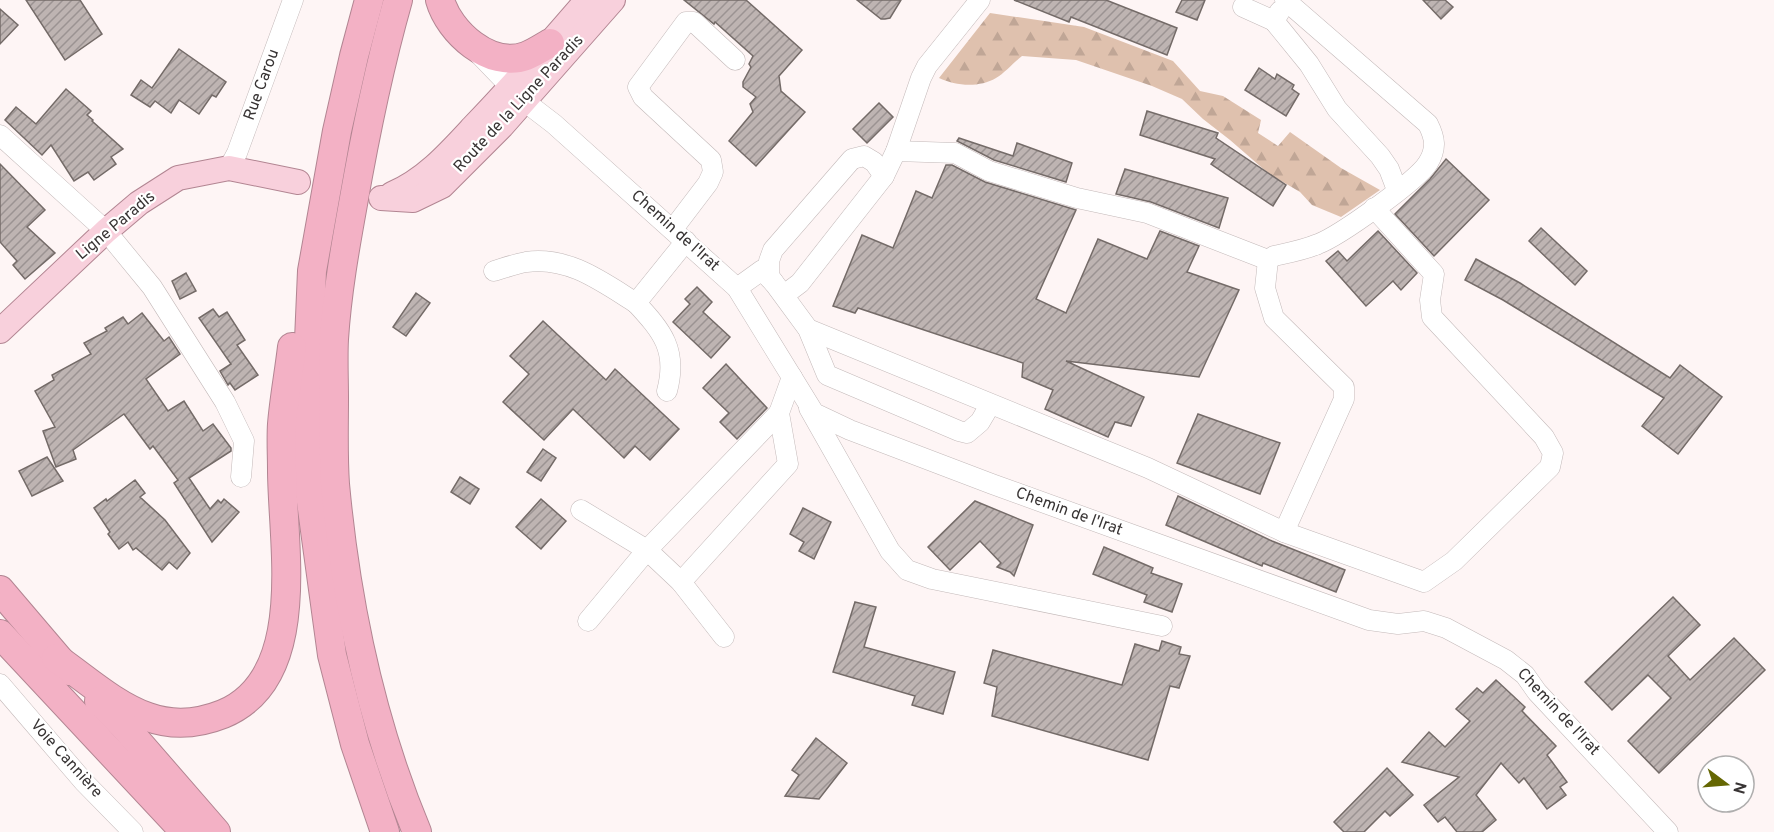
<svg xmlns="http://www.w3.org/2000/svg" width="1774" height="832" font-family="Overpass,sans-serif">
	<style>
		.forest { fill: url(#forest-firs) }
		.building { fill: url(#building-hatch); stroke: #746b68; stroke-width: 1.5 }
		.lines { fill: none; stroke-linecap: round; stroke-linejoin: round }
		.minor-casing { stroke: #c3b9b9; stroke-width: 21 }
		.major-casing { stroke: #b28592; stroke-width: 26 }
		.highway-casing { stroke: #b28592; stroke-width: 30 }
		.minor { stroke: #fff; stroke-width: 20 }
		.major { stroke: #f8d0dc; stroke-width: 24 }
		.highway { stroke: #f3b1c5; stroke-width: 28 }
		.labels { text-anchor: middle; dominant-baseline: central; stroke-width: 4.5; stroke-linejoin: round; paint-order: stroke }
		.street-label { font-size: 16px; fill: #383434; stroke: #fff }
	</style>
	<defs>
		<pattern id="forest-firs" width="22" height="20" patternUnits="userSpaceOnUse" patternTransform="scale(1.5)"><rect width="22" height="20" fill="#dfc1ae"/><path d="M5 1l3.5 6h-7zM16 11l3.5 6h-7z" fill="#c0a696"/></pattern>
		<pattern id="building-hatch" width="6" height="6" patternUnits="userSpaceOnUse" patternTransform="scale(1.5)"><rect width="6" height="6" fill="#beb4b2"/><path d="M-1 1l2-2M0 6l6-6M5 7l2-2" fill="none" stroke="#9b9392"/></pattern>
	</defs>
	<rect width="100%" height="100%" fill="#fef5f5"/>
	<!-- forest -->
	<path class="forest" d="M990 13 1084 27 1173 61 1200 91 1223 96 1261 120 1258 133 1278 146 1290 132 1341 168 1380 190 1341 217 1312 205 1300 192 1268 173 1230 140 1203 119 1182 99 1152 86 1076 60 1022 56C1013 63 1005 73 996 78 979 88 956 86 939 78Z"/>
	<!-- building -->
	<g class="building">
		<path d="M26 0H80L102 34 65 60Z"/>
		<path d="M684 0H746L802 50 779 76 781 91 805 112 756 166 729 141 753 112 750 104 756 97 743 87V82L751 67 749 64 753 56 715 22 714 24Z"/>
		<path d="M857 0H901L890 18 885 19H881Z"/>
		<path d="M1014 0H1106L1177 28 1167 55 1071 17 1069 22Z"/>
		<path d="M1182 0H1205L1197 20 1176 12Z"/>
		<path d="M1423 0H1445L1453 7 1441 19Z"/>
		<path d="M0 9 18 25 0 44Z"/>
		<path d="M179 49 226 82 216 97 212 95 199 114 179 100 171 113 155 101 150 107 131 95 141 80 152 88Z"/>
		<path d="M1259 68 1275 79 1277 74 1294 85 1292 89 1299 94 1286 116 1245 90Z"/>
		<path d="M66 89 91 111 87 115 93 120 92 121 123 149 111 157 116 164 94 180 88 172 74 181 51 145 42 155 5 120 16 107 36 124Z"/>
		<path d="M879 103 893 117 867 143 853 129Z"/>
		<path d="M1147 111 1218 133 1216 138 1286 185 1273 206 1211 164 1215 159 1140 135Z"/>
		<path d="M959 138 1013 156 1017 143 1072 163 1066 182 994 160 957 141Z"/>
		<path d="M1446 159 1489 200 1434 256 1395 214 1430 179Z"/>
		<path d="M0 164 45 210 27 227 55 253 25 279 13 265 17 261 0 242Z"/>
		<path d="M946 165H952L985 182 1076 210 1036 299 1066 313 1098 239 1147 259 1160 231 1199 246 1187 272 1239 290 1199 377 1066 361 1144 397 1131 426 1115 422 1108 437 1045 409 1053 390 1022 377 1023 363 858 308 855 313 833 306 862 235 893 248 916 191 932 198Z"/>
		<path d="M1125 169 1228 198 1219 228 1151 202 1116 194Z"/>
		<path d="M1541 228 1587 271 1575 285 1529 241Z"/>
		<path d="M1378 231 1417 273 1401 290 1393 281 1366 306 1326 261 1338 251 1347 261Z"/>
		<path d="M1476 259 1520 283 1670 378 1680 365 1722 397 1678 454 1642 426 1664 398 1503 300 1465 280Z"/>
		<path d="M186 273 196 291 180 299 172 281Z"/>
		<path d="M697 287 712 302 703 312 730 337 711 358 673 322 690 304 685 299Z"/>
		<path d="M416 293 430 303 406 336 393 327Z"/>
		<path d="M213 309 219 317 227 312 245 340 237 345 258 375 235 390 230 383 228 385 220 371 231 364 199 318Z"/>
		<path d="M142 313 164 341 169 337 180 354 146 379 168 411 184 401 203 431 213 424 231 448V451L189 478 210 509 218 500 221 503 224 499 239 512 212 542 174 483 178 480 153 446 150 449 124 414 73 450 76 459 56 467 43 431 55 427 35 391 54 380 52 375 91 354 84 343 107 331 105 328 123 317 128 324Z"/>
		<path d="M543 321 606 380 615 369 679 429 650 460 635 446 624 458 573 409 544 440 503 402 529 374 510 356Z"/>
		<path d="M726 364 767 408 737 439 720 422 729 413 703 388Z"/>
		<path d="M1198 414 1280 443 1260 494 1177 463Z"/>
		<path d="M543 449 556 458 541 481 527 472Z"/>
		<path d="M47 457 63 481 32 496 19 471Z"/>
		<path d="M460 477 479 489 470 504 451 492Z"/>
		<path d="M135 480 145 493 140 497 165 520 190 553 177 569 169 562 162 570 136 548 133 550 128 542 119 549 108 534 110 532 94 508 106 499 107 501Z"/>
		<path d="M1178 496 1272 541 1345 570 1336 592 1263 563 1262 566 1166 525Z"/>
		<path d="M541 499 566 521 541 549 516 527Z"/>
		<path d="M975 501 1033 525 1014 576 1010 572 997 567 1001 563 980 541 950 570 928 547Z"/>
		<path d="M803 508 831 522 814 559 799 551 804 542 790 534Z"/>
		<path d="M1104 547 1153 568 1151 573 1182 584 1172 612 1144 602 1147 595 1093 574Z"/>
		<path d="M1673 597 1700 625 1668 656 1690 680 1734 638 1765 670 1659 773 1628 741 1671 698 1648 675 1612 710 1585 682Z"/>
		<path d="M855 602 876 607 864 647 955 672 943 714 912 705 915 696 833 672Z"/>
		<path d="M1162 641 1181 647 1179 654 1190 656 1179 688 1170 686 1148 760 992 716 997 687 984 683 993 650 1122 685 1135 644 1159 651Z"/>
		<path d="M1496 680 1525 707 1522 711 1556 746 1547 755 1567 782 1560 787 1566 795 1547 809 1524 778 1519 783 1501 763 1476 795 1496 820 1482 832H1457L1445 817 1438 822 1424 805 1459 777 1402 762 1429 732 1445 747 1470 721 1456 709 1477 688 1483 693Z"/>
		<path d="M816 738 847 763 819 799 785 796 799 775 792 770Z"/>
		<path d="M1387 768 1413 795 1390 816 1385 811 1364 832H1344L1334 822Z"/>
	</g>
	<g class="lines">
		<defs>
			<g id="minor">
				<path d="M1243 7 1274 21 1280 11"/>
				<path d="M1274 21 1309 64 1337 109 1380 156 1389 169 1397 190"/>
				<path d="M478 53 524 101 554 124 737 288 814 413 850 430 992 484 1369 620 1398 624 1424 621 1446 628 1506 660 1525 675 1537 692 1668 832"/>
				<path d="M0 135 106 231 152 287 225 402 244 441 241 477"/>
				<path d="M896 151 955 153 989 171 1077 198 1147 213 1268 260 1274 256C1288 253 1304 250 1318 244 1339 236 1417 181 1428 163 1437 148 1435 138 1428 124L1285 0"/>
				<path d="M229 168 237 153 293 0"/>
				<path d="M884 176 874 162 864 156 852 159 773 250 769 261V276L808 329 827 375 959 431 967 433 980 422 990 405"/>
				<path d="M673 229 708 183 713 172 711 160 643 97 638 87 686 22H694L735 60"/>
				<path d="M1268 260 1265 288 1274 318 1344 387V399L1284 532"/>
				<path d="M494 271C504 268 515 264 526 262 568 256 601 281 636 303"/>
				<path d="M737 288 762 270 774 283"/>
				<path d="M784 295 800 283 884 176 896 151 921 78 927 66 980 0"/>
				<path d="M808 329 1148 468 1284 532 1424 582 1454 561 1550 467 1553 453 1544 437 1432 317 1430 300 1434 274 1374 208"/>
				<path d="M667 391C678 350 662 331 636 303L686 241"/>
				<path d="M809 408 890 551 907 570 932 579 1162 626"/>
				<path d="M581 510 647 550 681 582 724 637"/>
				<path d="M681 582 788 464 779 413 792 377"/>
				<path d="M588 621 647 550 779 413"/>
				<path d="M0 684 84 782 133 832"/>
			</g>
			<g id="major">
				<path d="M392 194C425 180 449 153 473 127 513 86 550 43 587 0"/>
				<path d="M381 198 413 200 442 186 502 126 613 0"/>
				<path d="M0 331 106 231 139 203 178 178 229 168 298 182"/>
			</g>
			<g id="highway">
				<path d="M369 0 354 56 337 131 312 271 306 409 310 494 332 655 355 744 385 832"/>
				<path d="M398 0C379 67 365 135 353 204 345 248 337 293 334 339 333 358 334 378 334 398 334 426 333 456 335 484 346 603 371 722 417 832"/>
				<path d="M440 0C449 32 490 69 526 56 534 53 543 47 550 43"/>
				<path d="M0 590 69 671"/>
				<path d="M0 634 185 832"/>
				<path d="M56 658C85 678 114 705 148 717 173 726 198 724 223 714 310 678 282 543 282 470 282 455 281 439 282 424 284 399 289 373 292 347"/>
				<path d="M99 701 124 726 216 832"/>
			</g>
		</defs>
		<!-- minor casing -->
		<use href="#minor" class="minor-casing"/>
		<!-- major casing -->
		<use href="#major" class="major-casing"/>
		<!-- highway casing -->
		<use href="#highway" class="highway-casing"/>
		<!-- minor -->
		<use href="#minor" class="minor"/>
		<!-- major -->
		<use href="#major" class="major"/>
		<!-- highway -->
		<use href="#highway" class="highway"/>
	</g>
	<g class="labels">
		<!-- street labels -->
		<g class="street-label">
			<text transform="translate(262 85) rotate(-70)">Rue Carou</text>
			<text transform="translate(519 104) rotate(-47)">Route de la Ligne Paradis</text>
			<text transform="translate(116 226) rotate(-40)">Ligne Paradis</text>
			<text transform="translate(675 231) rotate(42)">Chemin de l'Irat</text>
			<text transform="translate(1069 512) rotate(20)">Chemin de l'Irat</text>
			<text transform="translate(1558 712) rotate(47)">Chemin de l'Irat</text>
			<text transform="translate(66 759) rotate(48)">Voie Cannière</text>
		</g>
	</g>
	<!-- north arrow -->
	<g transform="translate(1726 784) rotate(106)"><circle r="28" fill="#ffffff" stroke="#afaeae" stroke-width="1.5"/>
	<path d="M0-4.5L10 22L0 15L-10 22Z" fill="#656703"/>
	<text y="-9" font-size="16" font-weight="bold" text-anchor="middle" fill="#383434">N</text>
	</g>
</svg>
